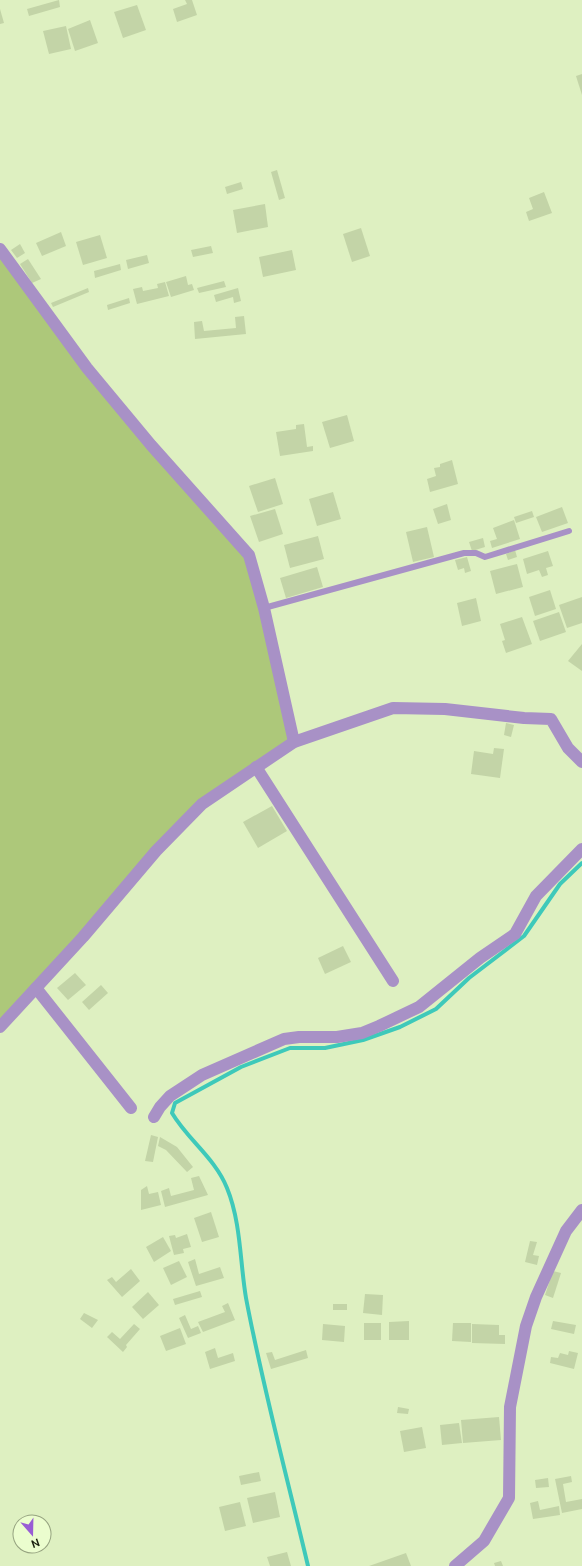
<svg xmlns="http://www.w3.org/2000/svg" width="582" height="1566" font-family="Ubuntu,sans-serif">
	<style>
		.green { fill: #adc87a }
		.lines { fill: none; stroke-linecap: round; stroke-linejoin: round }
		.stream { stroke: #3ec9ba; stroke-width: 4 }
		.building { fill: #c3d4a7 }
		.lane { stroke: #a891c6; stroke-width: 6 }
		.street { stroke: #a891c6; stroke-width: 12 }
	</style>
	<rect width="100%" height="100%" fill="#def0c1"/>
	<!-- green -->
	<path class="green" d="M0 249 87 368 249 555 294 742 202 804 0 1027Z"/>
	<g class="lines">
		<!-- stream -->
		<path class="stream" d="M308 1566C287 1477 263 1388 246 1298 240 1263 241 1222 227 1188 215 1158 188 1140 172 1113L175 1103 241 1067 290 1048H325L363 1040 400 1027 436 1009 469 978 524 936 560 884 582 863"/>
	</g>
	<!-- building -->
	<g class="building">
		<path d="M59 0 60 7 29 16 27 9Z"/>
		<path d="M185 0H192L197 15 177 22 173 9 187 4Z"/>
		<path d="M137 5 146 30 123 38 114 12Z"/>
		<path d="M0 9 4 23 0 24Z"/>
		<path d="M90 20 98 43 75 51 68 29Z"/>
		<path d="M66 26 71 49 49 54 43 31Z"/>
		<path d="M582 74V95L576 76Z"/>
		<path d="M277 170 285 198 279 200 271 172Z"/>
		<path d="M241 182 243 189 227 194 225 187Z"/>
		<path d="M544 192 552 213 529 221 526 212 533 209 529 198Z"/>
		<path d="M265 204 268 227 237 233 233 210Z"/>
		<path d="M361 228 370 256 352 262 343 234Z"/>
		<path d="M61 232 66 246 42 256 36 243Z"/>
		<path d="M100 235 107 258 83 265 76 242Z"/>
		<path d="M20 244 25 253 17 258 11 250Z"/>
		<path d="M211 246 213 253 193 257 191 250Z"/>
		<path d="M292 250 296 270 263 277 259 257Z"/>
		<path d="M147 255 149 263 128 269 126 260Z"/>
		<path d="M28 259 41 279 32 283 20 264Z"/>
		<path d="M120 264 121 270 95 278 94 271Z"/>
		<path d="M186 276 188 285 192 284 194 290 171 297 166 282Z"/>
		<path d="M224 281 226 287 199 293 197 288Z"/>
		<path d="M165 282 169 296 137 304 133 289 142 287 143 291 158 288 157 284Z"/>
		<path d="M88 288 89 292 53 307 51 303Z"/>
		<path d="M238 288 241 301 234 303 233 297 216 302 214 295Z"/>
		<path d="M129 298 130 303 108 310 107 305Z"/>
		<path d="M244 316 246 334 195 339 194 322 202 321 204 331 236 328 235 317Z"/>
		<path d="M347 415 354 441 330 448 322 422Z"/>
		<path d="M304 424 307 447 313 446V451L280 456 276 432 296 429V425Z"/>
		<path d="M452 460 458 484 430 492 427 479 436 476 434 468 440 467V464Z"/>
		<path d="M275 478 283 504 258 512 249 486Z"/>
		<path d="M333 492 341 519 317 526 309 499Z"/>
		<path d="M447 504 451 520 438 524 433 509Z"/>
		<path d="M562 507 568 523 542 532 536 517Z"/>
		<path d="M275 509 283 534 259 542 250 516Z"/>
		<path d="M532 511 534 517 516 523 514 517Z"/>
		<path d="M514 520 520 539 492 548 490 541 497 539 493 528Z"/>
		<path d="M427 527 434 557 413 562 406 532Z"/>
		<path d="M318 536 324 559 290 568 284 545Z"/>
		<path d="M483 538 485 547 472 551 469 542Z"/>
		<path d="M515 550 517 557 508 560 506 554Z"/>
		<path d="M548 551 553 566 546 568 548 575 542 577 539 570 527 574 523 559Z"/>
		<path d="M467 557 471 571 465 573 464 568 458 570 455 560Z"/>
		<path d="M517 564 523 587 496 594 490 571Z"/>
		<path d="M317 567 323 587 286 598 280 578Z"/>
		<path d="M550 590 556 609 535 616 529 597Z"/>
		<path d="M582 597V623L567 628 559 605Z"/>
		<path d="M476 598 481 621 462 626 457 603Z"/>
		<path d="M559 612 566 632 540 641 533 621Z"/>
		<path d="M522 617 532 644 506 653 502 641 505 640 500 624Z"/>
		<path d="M582 644V671L568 661Z"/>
		<path d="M506 723 514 725 511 737 504 735Z"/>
		<path d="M494 748 504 749 500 778 471 774 474 751 493 754Z"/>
		<path d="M272 806 287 831 258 848 243 822Z"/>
		<path d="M343 946 351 962 325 974 318 958Z"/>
		<path d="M75 973 86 985 68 1000 57 988Z"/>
		<path d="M101 985 108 993 89 1010 82 1002Z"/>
		<path d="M151 1135 158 1137 153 1162 145 1161Z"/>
		<path d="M160 1137 177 1147 193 1167 187 1172 166 1150 158 1146Z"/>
		<path d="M199 1176 208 1195 165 1207 161 1191 169 1188 171 1196 194 1190 191 1178Z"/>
		<path d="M147 1186 149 1194 158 1192 161 1205 141 1210V1190Z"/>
		<path d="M211 1212 219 1237 202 1242 194 1218Z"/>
		<path d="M187 1234 191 1247 183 1249 184 1253 174 1255 169 1236 175 1235 176 1238Z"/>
		<path d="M163 1237 171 1251 154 1262 146 1247Z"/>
		<path d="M530 1241 537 1242 533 1255 539 1256 537 1265 525 1262Z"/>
		<path d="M195 1259 199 1274 220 1267 224 1278 196 1286 188 1262Z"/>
		<path d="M179 1261 187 1277 171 1285 163 1268Z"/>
		<path d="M131 1269 140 1281 122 1297 107 1280 112 1277 116 1282Z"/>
		<path d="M553 1271 561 1273 553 1298 545 1295Z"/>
		<path d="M200 1291 202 1297 175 1305 173 1299Z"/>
		<path d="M148 1292 159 1305 143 1319 132 1307Z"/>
		<path d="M365 1294 383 1295 382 1315 363 1313Z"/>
		<path d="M228 1303 235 1320 203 1332 198 1322 225 1312 222 1306Z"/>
		<rect x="333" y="1304" width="14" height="6"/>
		<path d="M84 1313 98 1320 92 1328 80 1319Z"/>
		<path d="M185 1315 191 1329 198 1326 201 1333 188 1338 179 1318Z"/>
		<path d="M409 1321V1340H389V1322Z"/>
		<path d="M553 1321 576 1325 574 1334 551 1329Z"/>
		<rect x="364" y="1323" width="17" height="17"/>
		<path d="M453 1323H471V1342L452 1341Z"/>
		<path d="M134 1324 140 1329 126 1345 127 1347 123 1352 107 1337 112 1332 120 1339Z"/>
		<path d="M323 1324 345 1326 344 1342 322 1340Z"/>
		<path d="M472 1324 499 1325V1335H505V1344L472 1343Z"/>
		<path d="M180 1328 186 1344 166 1351 160 1336Z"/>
		<path d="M215 1348 218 1358 233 1353 235 1361 210 1369 205 1352Z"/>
		<path d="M306 1350 308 1358 271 1369 266 1353 272 1352 275 1360Z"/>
		<path d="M569 1351 578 1353 574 1369 550 1363 551 1357 558 1358 560 1353 568 1355Z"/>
		<path d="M398 1407 409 1409 408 1414 397 1413Z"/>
		<path d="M499 1417 501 1440 463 1443 461 1420Z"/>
		<path d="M459 1423 462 1443 442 1445 440 1425Z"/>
		<path d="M422 1427 426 1448 404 1452 400 1431Z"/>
		<path d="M259 1472 261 1481 241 1485 239 1476Z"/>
		<path d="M571 1476 572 1482 563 1484 566 1502 582 1499V1509L562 1513 555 1479Z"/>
		<path d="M548 1478 549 1487 536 1488 535 1480Z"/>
		<path d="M275 1492 280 1517 253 1523 247 1498Z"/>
		<path d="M538 1501 540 1510 559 1506 560 1515 533 1519 530 1503Z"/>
		<path d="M240 1502 246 1526 225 1531 219 1507Z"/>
		<path d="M287 1552 291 1566H270L267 1557Z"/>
		<path d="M406 1553 411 1566H369Z"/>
		<path d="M501 1561 503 1566H495L494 1563Z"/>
	</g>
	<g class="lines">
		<!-- lane -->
		<path class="lane" d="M264 608 464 553H476L485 557 569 531"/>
		<!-- street -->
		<g class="street">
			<path d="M0 249 87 368 151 445 249 555 264 608 294 742"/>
			<path d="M256 767 393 981"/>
			<path d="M36 988 131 1108"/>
			<path d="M0 1027 83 937 156 851 202 804 294 742 393 708 445 709 524 718 551 719 568 748 582 762"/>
			<path d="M154 1117 160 1107 170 1096 202 1075 284 1039 299 1037H337L362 1033 379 1026 419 1007 480 958 515 934 536 896 582 849"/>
			<path d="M455 1566 484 1541 509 1498 510 1407 526 1326 536 1297 566 1231 582 1210"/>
		</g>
	</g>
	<!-- north arrow -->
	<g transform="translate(32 1534) rotate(160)"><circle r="19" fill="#ebfdce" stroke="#96a380"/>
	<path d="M0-3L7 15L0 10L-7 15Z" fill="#985dd4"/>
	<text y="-6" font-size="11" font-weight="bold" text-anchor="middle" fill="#171d0c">N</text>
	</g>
</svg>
